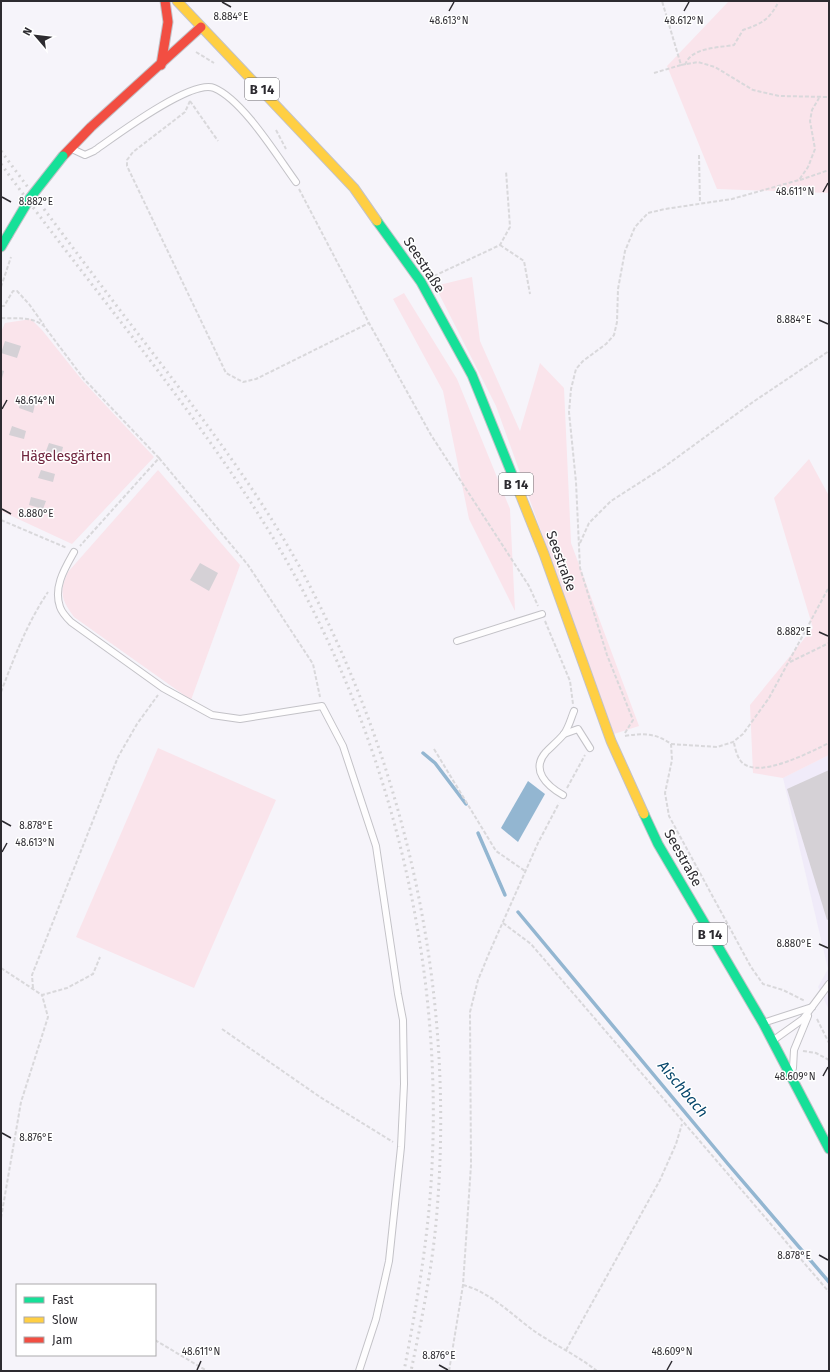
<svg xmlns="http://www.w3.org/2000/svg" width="830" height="1372" font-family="'Fira Sans',sans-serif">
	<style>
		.built { fill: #f0ebf9 }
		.green { fill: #fae4eb }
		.water { fill: #93b6d1 }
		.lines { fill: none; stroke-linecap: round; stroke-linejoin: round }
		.stream { stroke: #93b6d1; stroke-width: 3.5 }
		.building { fill: #d5d1d6 }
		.lane-casing { stroke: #c3c2c7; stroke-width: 8 }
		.fast-casing { stroke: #c3c2c7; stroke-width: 11 }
		.slow-casing { stroke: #c3c2c7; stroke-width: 11 }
		.jam-casing { stroke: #c3c2c7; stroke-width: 11 }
		.path { stroke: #d9d8db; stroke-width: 2; stroke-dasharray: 4 2; stroke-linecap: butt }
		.lane { stroke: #fefdfe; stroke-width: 6 }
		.fast { stroke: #16e098; stroke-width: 9 }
		.slow { stroke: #ffcf43; stroke-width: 9 }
		.jam { stroke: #f24e42; stroke-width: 9 }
		.rail { stroke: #d5d4d6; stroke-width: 3; stroke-dasharray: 2 4; stroke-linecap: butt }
		.fast-bridge-casing { stroke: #c3c2c7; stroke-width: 11; stroke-linecap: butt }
		.fast-bridge { stroke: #16e098; stroke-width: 9 }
		.ticks { fill: none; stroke: #2d2b30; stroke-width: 1.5 }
		.labels { text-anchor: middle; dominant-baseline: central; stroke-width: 3; stroke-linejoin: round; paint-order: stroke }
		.shield { fill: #fff; stroke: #6c6b6e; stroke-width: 1 }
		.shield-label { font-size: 13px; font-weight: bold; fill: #2d2b30 }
		.street-label { font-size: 14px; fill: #2d2b30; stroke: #fff }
		.park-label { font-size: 14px; fill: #70253e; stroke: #fff }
		.water-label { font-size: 15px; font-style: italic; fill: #05456a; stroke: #fff }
		.ticks-label { font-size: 10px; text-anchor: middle; fill: #2d2b30; stroke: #fff; stroke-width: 3; stroke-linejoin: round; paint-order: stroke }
	</style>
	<rect width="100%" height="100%" fill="#f6f4fa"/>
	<!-- built -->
	<path class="built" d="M829 755V1010L818 987 828 969 783 778Z"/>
	<!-- green -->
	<g class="green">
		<path d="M729 1H829V193L717 189 667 66Z"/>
		<path d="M472 277 480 341 520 431 540 363 564 388 571 543 639 726 614 734 496 406 435 286Z"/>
		<path d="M404 293 457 379 510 509 515 611 469 519 443 391 393 299Z"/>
		<path d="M31 319 42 330 82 380 154 457 72 544 1 511V332L5 323Z"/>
		<path d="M809 459 829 496V755L783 778 753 773 750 705 813 628 774 498Z"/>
		<path d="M158 470 240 565 191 700 74 617C61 599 59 592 68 572Z"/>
		<path d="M158 748 276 800 194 988 76 937Z"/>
	</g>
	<!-- water -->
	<path class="water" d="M528 781 545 794 518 842 501 828Z"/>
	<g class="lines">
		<!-- stream -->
		<g class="stream">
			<path d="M423 753 435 763 466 804"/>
			<path d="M478 833 505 895"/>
			<path d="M518 912 728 1164 829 1282"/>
		</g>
	</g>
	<!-- building -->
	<g class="building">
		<path d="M5 341 21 346 17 358 1 353Z"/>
		<path d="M1 370 4 371 1 382Z"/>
		<path d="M21 400 35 404 33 413 19 408Z"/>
		<path d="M12 426 26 431 24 439 9 435Z"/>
		<path d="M49 443 63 447 61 455 46 451Z"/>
		<path d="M41 470 55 474 53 482 38 478Z"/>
		<path d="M31 497 46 501 43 509 29 505Z"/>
		<path d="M200 563 218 573 209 591 190 580Z"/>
		<path d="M829 770V919L827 920 787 789Z"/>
	</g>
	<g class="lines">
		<defs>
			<g id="lane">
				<path d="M72 149 85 155 94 151C114 137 191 79 214 88 243 100 277 156 296 182"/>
				<path d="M74 552C65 568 53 587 60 607 62 613 67 618 71 622L163 688 212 715 240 719 322 706 343 746 376 846 398 994 403 1020 404 1084 401 1147 389 1261 376 1319 359 1371"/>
				<path d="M457 641 542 614"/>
				<path d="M564 734 578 729 590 748"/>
				<path d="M563 795C547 786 530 770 546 752 552 746 559 740 564 734 569 727 571 718 574 711"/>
				<path d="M766 1022 812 1007"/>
				<path d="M775 1039 803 1019 829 984"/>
				<path d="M793 1068 794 1050 808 1016"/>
			</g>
			<g id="fast">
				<path d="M377 221 421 282 472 375 520 494"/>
				<path d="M1 247 8 235"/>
				<path d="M644 814 658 844 763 1023 829 1149"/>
			</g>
			<g id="slow">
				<path d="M177 1 354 188 377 221"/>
				<path d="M520 494 544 554 611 741 644 814"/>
			</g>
			<g id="jam">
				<path d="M161 65 168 22 165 1"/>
				<path d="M63 156 91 127 201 27"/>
			</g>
		</defs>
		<!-- lane casing -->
		<use href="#lane" class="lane-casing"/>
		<!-- fast casing -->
		<use href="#fast" class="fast-casing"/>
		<!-- slow casing -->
		<use href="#slow" class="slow-casing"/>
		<!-- jam casing -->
		<use href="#jam" class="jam-casing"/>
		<!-- path -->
		<g class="path">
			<path d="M196 52 214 63"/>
			<path d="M681 65 698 62 715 67 753 90 779 96 829 97"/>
			<path d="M685 65C691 47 718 48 734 45L743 30C763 23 769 20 779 1"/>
			<path d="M654 73 681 65 662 1"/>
			<path d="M190 101 185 112 133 152 127 160V166L226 373 243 382 256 379 369 323"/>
			<path d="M190 101 218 141"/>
			<path d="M276 130 286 149"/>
			<path d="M699 155 700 203"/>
			<path d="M800 180 829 170"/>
			<path d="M299 189 369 323 431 435 529 586 538 606"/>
			<path d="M500 245 524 261 530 294"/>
			<path d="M434 276 500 245 510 227 506 171"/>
			<path d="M1 287 11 257"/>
			<path d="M1 306H4L13 291H17L29 304 44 325"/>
			<path d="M1 318C17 319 31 316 44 326L84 379 159 458 80 546"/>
			<path d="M159 458 248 565 313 664 320 697"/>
			<path d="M1 520 67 548"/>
			<path d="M580 543 589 523 611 501 664 467 753 402 829 351"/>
			<path d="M545 621 570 681 573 704"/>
			<path d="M790 662 829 643"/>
			<path d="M1 692C14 658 27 623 48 592"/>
			<path d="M625 733 633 720 607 655 580 568 576 482 569 412 571 389 576 369 583 361 606 344 614 335 617 322 618 289 625 251 635 227 648 213 665 209 732 199 799 180 808 167 815 149 810 121 812 110 819 98"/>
			<path d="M625 736C643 733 656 733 671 744L672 760 665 793 669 816 751 967 763 984 783 990 805 1001"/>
			<path d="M734 743C735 748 737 756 740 760 755 782 812 751 829 743"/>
			<path d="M671 744 717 747 733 742 743 734 769 698 829 587"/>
			<path d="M434 749 496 851 525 871"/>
			<path d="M567 788 585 755"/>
			<path d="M503 923 531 944 829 1292"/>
			<path d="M1 968 42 995 67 988 93 974 100 957"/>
			<path d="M33 988 32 975 118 757 137 724 158 695"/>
			<path d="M817 1019 829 1043"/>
			<path d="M222 1029 320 1097 393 1142"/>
			<path d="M803 1051 816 1053 829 1060"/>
			<path d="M1 1218 21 1102 48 1017 42 995"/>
			<path d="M463 1285C491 1292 514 1317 537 1333 557 1346 578 1356 597 1371"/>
			<path d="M155 1340 207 1371"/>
			<path d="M566 1350 660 1180 676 1144 682 1124"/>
			<path d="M449 1371 463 1285 471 1165 470 1012 478 980 490 951 538 843 559 803"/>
		</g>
		<!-- lane -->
		<use href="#lane" class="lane"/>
		<!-- fast -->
		<use href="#fast" class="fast"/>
		<!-- slow -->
		<use href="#slow" class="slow"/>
		<!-- jam -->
		<use href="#jam" class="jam"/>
		<!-- rail -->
		<g class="rail">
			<path d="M1 151C47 213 92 274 139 335 197 411 257 488 303 573 407 768 455 991 437 1211 433 1265 422 1318 411 1371"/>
			<path d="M1 164C91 288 192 405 272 536 385 723 443 948 432 1166 429 1235 417 1303 404 1371"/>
		</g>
		<defs>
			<path id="fast-bridge" d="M8 235 30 198 63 156"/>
		</defs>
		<!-- fast-bridge casing -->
		<use href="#fast-bridge" class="fast-bridge-casing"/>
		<!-- fast-bridge -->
		<use href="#fast-bridge" class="fast-bridge"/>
	</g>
	<!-- ticks -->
	<path class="ticks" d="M222 2 231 7M449 11 454 2M684 11 689 2M823 192 828 183M2 197 11 202M819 320 828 324M2 409 7 400M2 509 11 514M819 632 828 636M2 821 11 826M2 852 7 843M819 944 828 948M823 1076 828 1067M2 1133 11 1138M819 1255 828 1260M439 1365 448 1370M197 1370 201 1361M667 1370 672 1361"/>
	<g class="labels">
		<!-- shield labels -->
		<g class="shield">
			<rect x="245" y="78" width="34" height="22" rx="3"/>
			<rect x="499" y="473" width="34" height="22" rx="3"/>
			<rect x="693" y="923" width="34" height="22" rx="3"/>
		</g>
		<g class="shield-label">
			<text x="262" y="89">B 14</text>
			<text x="516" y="484">B 14</text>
			<text x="710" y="934">B 14</text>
		</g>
		<!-- street labels -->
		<g class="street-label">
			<text transform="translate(424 265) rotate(57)">Seestraße</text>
			<text transform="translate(561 561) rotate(70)">Seestraße</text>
			<text transform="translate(683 858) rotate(61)">Seestraße</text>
		</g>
		<!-- park labels -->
		<g class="park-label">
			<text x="66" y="456">Hägelesgärten</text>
		</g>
		<!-- water labels -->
		<g class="water-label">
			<text transform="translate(683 1089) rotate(50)">Aischbach</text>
		</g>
	</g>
	<g class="ticks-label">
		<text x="231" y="20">8.884°E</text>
		<text x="449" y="24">48.613°N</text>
		<text x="684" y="24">48.612°N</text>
		<text x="795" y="195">48.611°N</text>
		<text x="36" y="205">8.882°E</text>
		<text x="794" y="323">8.884°E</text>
		<text x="35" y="404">48.614°N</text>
		<text x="36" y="517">8.880°E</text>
		<text x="794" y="635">8.882°E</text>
		<text x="36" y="829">8.878°E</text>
		<text x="35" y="846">48.613°N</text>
		<text x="794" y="947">8.880°E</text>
		<text x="795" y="1080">48.609°N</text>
		<text x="36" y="1141">8.876°E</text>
		<text x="794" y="1259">8.878°E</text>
		<text x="201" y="1355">48.611°N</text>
		<text x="672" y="1355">48.609°N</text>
		<text x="439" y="1359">8.876°E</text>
	</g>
	<!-- border -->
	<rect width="830" height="1372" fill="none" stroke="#2d2b30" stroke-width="4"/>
	<!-- legend -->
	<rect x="16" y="1284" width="140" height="72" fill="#ffffff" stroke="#abaaac"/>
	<rect x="24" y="1297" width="20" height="6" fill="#16e098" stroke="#abaaac"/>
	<text x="52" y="1304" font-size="12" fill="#2d2b30">Fast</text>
	<rect x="24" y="1317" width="20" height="6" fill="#ffcf43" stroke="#abaaac"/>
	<text x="52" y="1324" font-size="12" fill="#2d2b30">Slow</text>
	<rect x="24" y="1337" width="20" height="6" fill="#f24e42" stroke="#abaaac"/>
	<text x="52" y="1344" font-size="12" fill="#2d2b30">Jam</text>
	<!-- north arrow -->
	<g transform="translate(36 36) rotate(298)" stroke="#ffffff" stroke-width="3" paint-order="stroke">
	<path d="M0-3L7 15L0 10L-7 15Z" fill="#2d2b30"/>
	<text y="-6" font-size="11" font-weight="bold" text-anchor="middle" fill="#2d2b30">N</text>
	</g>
</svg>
